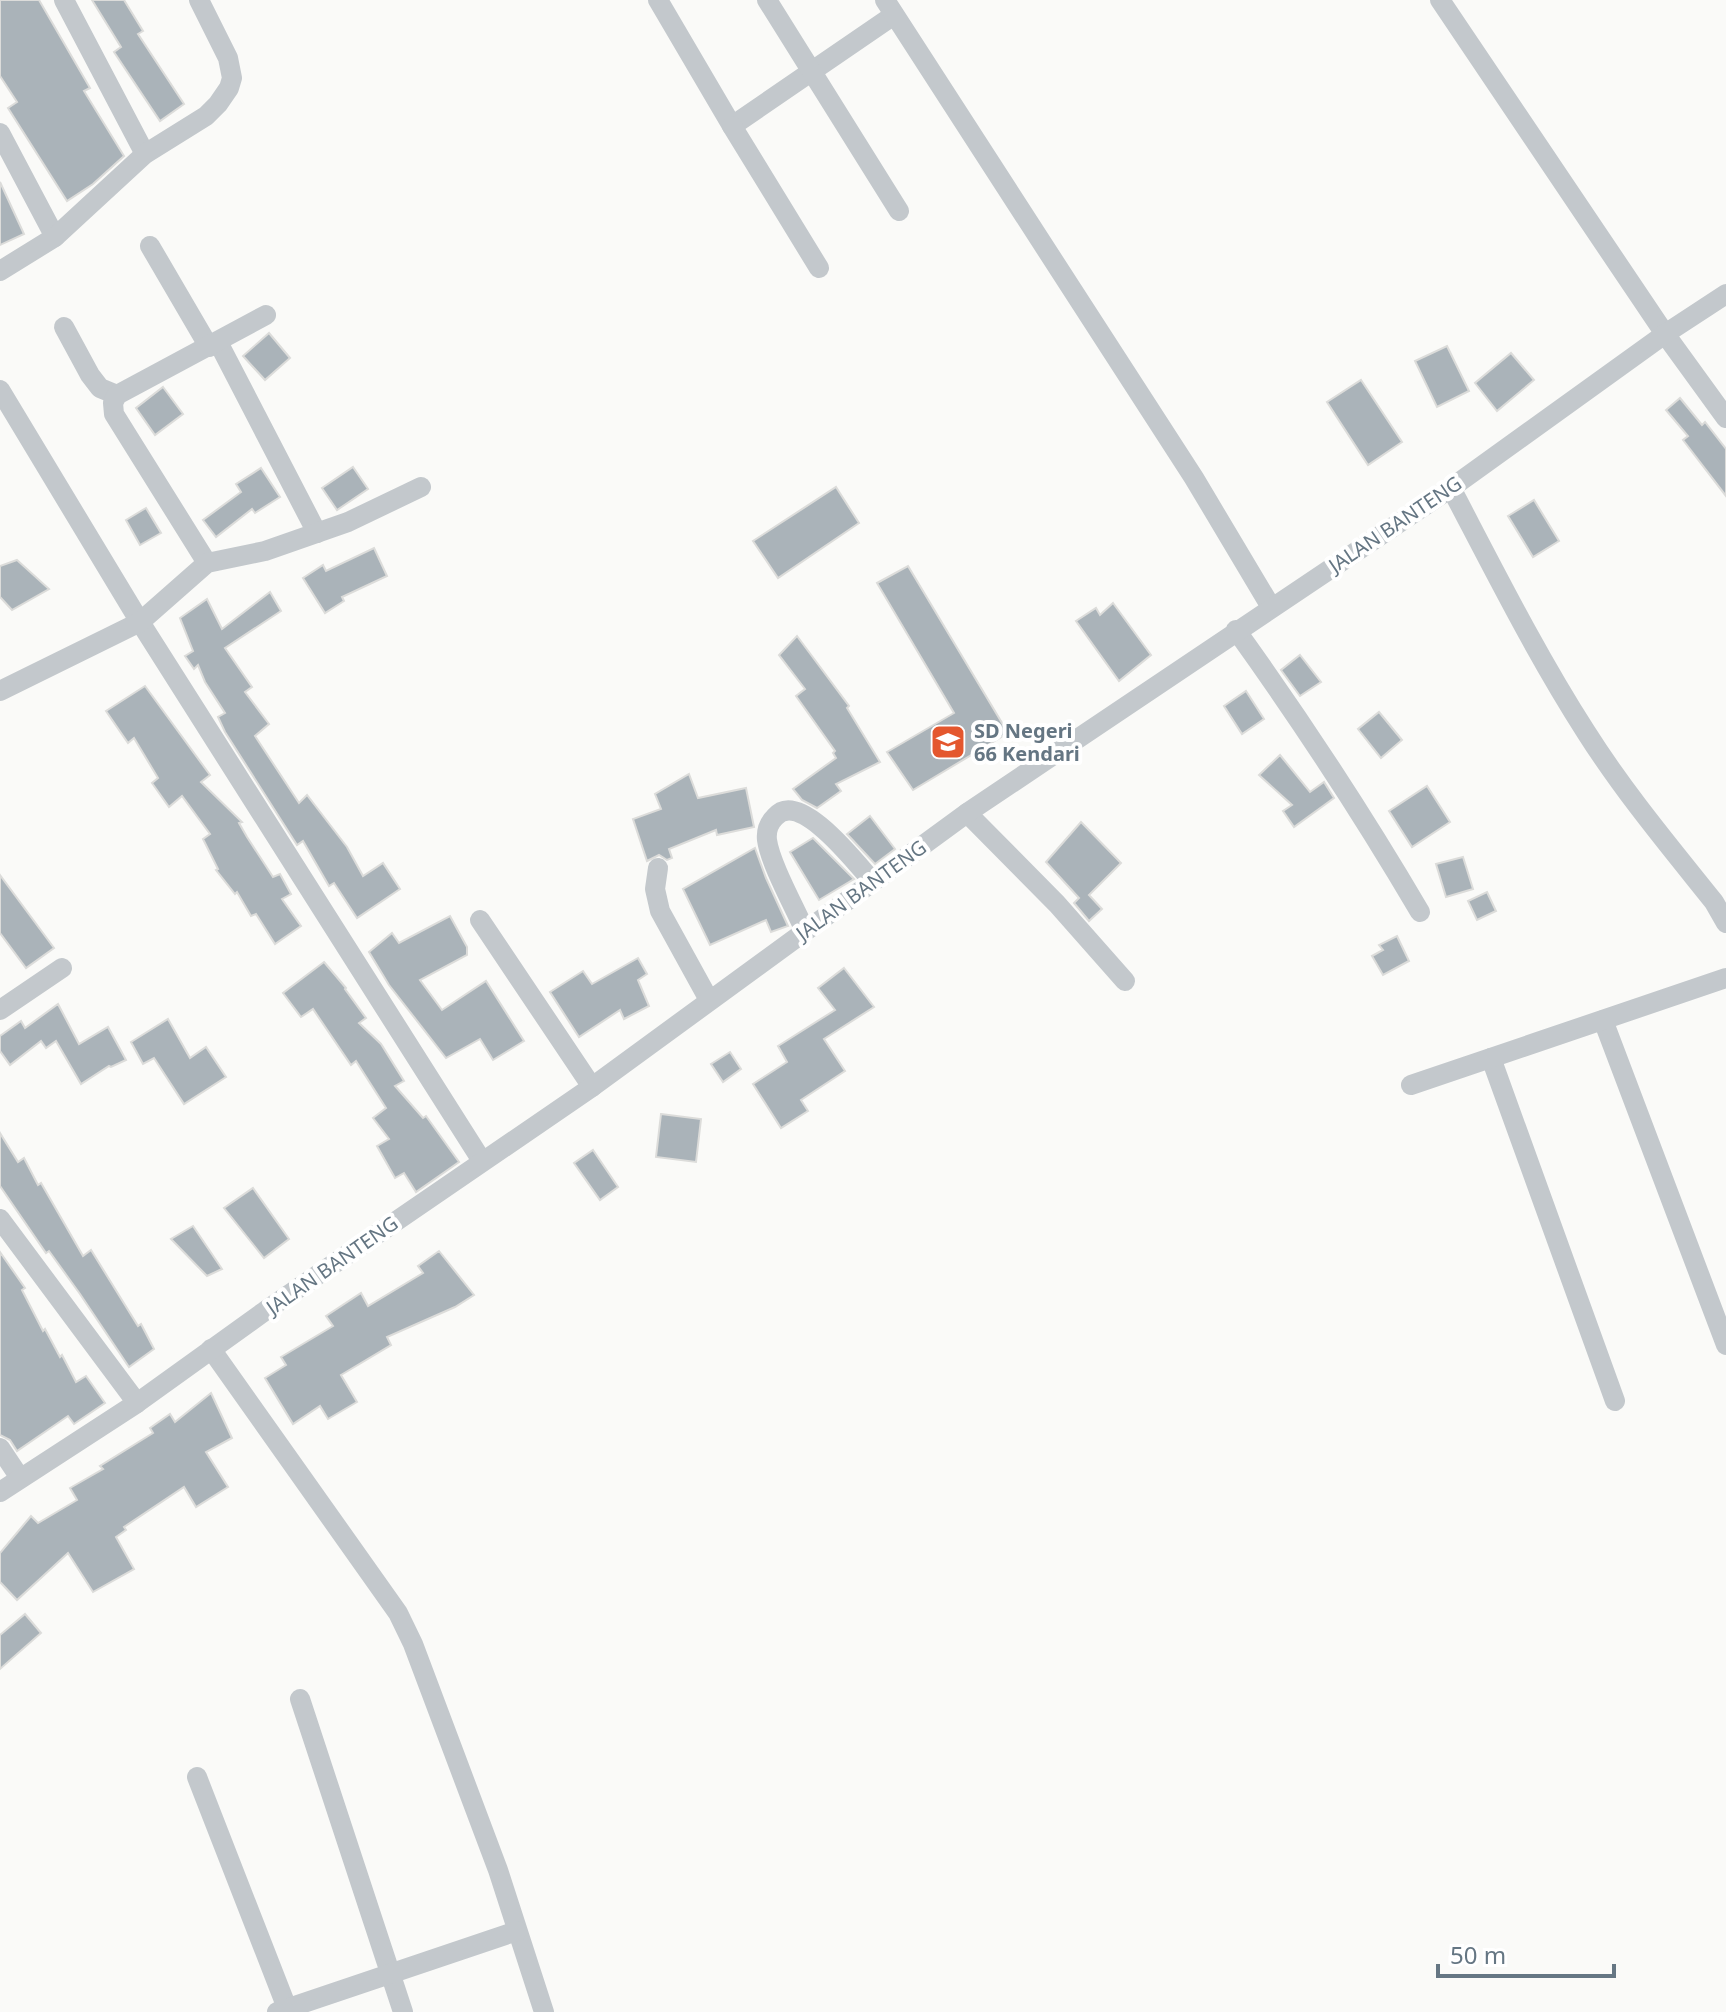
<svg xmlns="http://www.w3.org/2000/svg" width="1726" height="2012" font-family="'Noto Sans',sans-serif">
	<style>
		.building { fill: #aab3b9; stroke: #dcdcda; stroke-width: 2 }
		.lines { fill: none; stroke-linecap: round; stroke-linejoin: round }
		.minor { stroke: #c3c8cc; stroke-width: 20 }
		.labels { text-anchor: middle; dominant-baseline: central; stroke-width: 8; stroke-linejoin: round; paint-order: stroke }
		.street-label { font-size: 20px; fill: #657683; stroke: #fff }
		.poi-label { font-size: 20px; font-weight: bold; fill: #657683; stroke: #fff; text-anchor: start }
	</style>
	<rect width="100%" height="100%" fill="#fafaf8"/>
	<!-- building -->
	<g class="building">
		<path d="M0 0H39L90 88 84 91 124 156 93 184 67 201 8 108 17 102 0 76Z"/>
		<path d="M92 0H124L143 31 138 34 184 104 160 121 114 52 121 47Z"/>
		<path d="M0 182 24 234 0 245Z"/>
		<path d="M269 333 290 358 265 380 243 356Z"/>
		<path d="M1447 346 1469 391 1437 407 1415 361Z"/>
		<path d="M1511 353 1534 380 1497 411 1475 383Z"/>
		<path d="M1361 380 1402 442 1368 465 1327 402Z"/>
		<path d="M163 387 183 414 155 435 136 408Z"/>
		<path d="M1680 398 1702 425 1705 422 1726 449V496L1683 440 1688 436 1666 410Z"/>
		<path d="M353 467 368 489 337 510 322 488Z"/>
		<path d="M261 468 280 497 255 513 252 509 216 537 203 520 241 492 236 484Z"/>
		<path d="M836 487 859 523 778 578 753 541Z"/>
		<path d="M1534 500 1559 541 1533 557 1508 516Z"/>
		<path d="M146 508 161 533 140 545 126 520Z"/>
		<path d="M374 548 387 576 342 597 344 601 325 613 303 578 323 565 326 571Z"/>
		<path d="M17 560 49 589 12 610 0 597V566Z"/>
		<path d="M908 566 1008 733 913 790 887 752 954 713 877 583Z"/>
		<path d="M270 592 281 611 225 648 252 687 245 692 269 724 255 736 299 803 307 795 347 847 363 876 383 863 400 889 357 918 334 883 329 886 303 841 297 845 225 732 218 717 225 713 205 682 198 665 194 669 185 656 193 651 180 618 207 599 222 629Z"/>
		<path d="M1113 603 1151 655 1119 681 1076 621 1096 608 1100 615Z"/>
		<path d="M797 636 849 706 847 708 880 762 836 784 841 791 817 808 802 800 793 789 836 758 833 753 835 751 796 696 805 689 779 655Z"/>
		<path d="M1300 655 1321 682 1300 696 1281 670Z"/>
		<path d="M145 686 210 775 201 782 242 822 239 823 247 837 273 877 280 874 291 894 282 899 301 926 275 944 256 914 251 916 237 892 235 894 216 870 218 869 203 839 210 834 182 796 169 807 152 783 158 778 134 738 128 743 106 711Z"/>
		<path d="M1246 691 1264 719 1242 734 1224 706Z"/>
		<path d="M1379 712 1402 740 1381 758 1358 729Z"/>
		<path d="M1280 755 1310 792 1324 782 1334 798 1294 827 1283 811 1292 805 1259 775Z"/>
		<path d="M689 774 698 798 746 788 754 827 717 835 716 830 669 849 672 858 667 860 659 855 647 861 633 819 661 809 655 794Z"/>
		<path d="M1427 786 1450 822 1412 847 1389 811Z"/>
		<path d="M870 816 895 849 875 864 847 834Z"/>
		<path d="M1081 822 1121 863 1089 895 1102 909 1089 921 1074 903 1079 898 1046 862Z"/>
		<path d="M813 838 854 879 819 900 790 852Z"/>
		<path d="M755 848 766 878 788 926 771 932 766 920 710 945 683 889Z"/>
		<path d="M1463 857 1473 889 1446 897 1436 864Z"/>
		<path d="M0 875 54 948 26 968 0 933Z"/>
		<path d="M1487 892 1496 911 1477 920 1468 901Z"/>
		<path d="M450 916 467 947V955L420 980 442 1010 486 981 524 1041 493 1060 480 1039 446 1058 389 985 369 952 392 933 399 943Z"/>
		<path d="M1397 936 1409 961 1383 975 1372 956 1383 950 1379 945Z"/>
		<path d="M638 958 647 974 638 980 649 1006 624 1019 620 1010 579 1037 550 992 583 971 592 984Z"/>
		<path d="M324 962 346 988 345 989 366 1018 359 1023 381 1044 404 1081 395 1086 423 1118 426 1116 459 1162 416 1192 404 1173 395 1178 377 1146 389 1139 373 1118 386 1108 356 1061 351 1065 313 1009 301 1017 283 993Z"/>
		<path d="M844 968 874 1007 824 1039 845 1071 801 1100 808 1111 781 1128 753 1084 787 1062 778 1046 835 1010 818 988Z"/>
		<path d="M58 1004 79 1044 108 1027 126 1060 111 1067 109 1066 81 1084 56 1041 46 1048 41 1041 10 1065 0 1051V1036L21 1021 25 1028Z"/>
		<path d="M168 1019 190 1058 206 1047 226 1077 184 1104 154 1058 143 1064 131 1042Z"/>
		<path d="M730 1052 741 1069 723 1082 711 1064Z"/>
		<path d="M661 1114 701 1119 696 1162 656 1157Z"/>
		<path d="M0 1133 18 1162 24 1158 38 1185 41 1183 83 1256 91 1250 138 1326 141 1324 154 1349 129 1367 80 1294 49 1251 46 1253 0 1186Z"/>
		<path d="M593 1150 618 1187 600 1200 574 1163Z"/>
		<path d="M253 1188 289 1239 264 1258 224 1208Z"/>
		<path d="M193 1226 222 1269 207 1276 171 1239Z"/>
		<path d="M439 1251 474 1295 455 1307 387 1337 391 1345 341 1375 357 1402 328 1419 320 1406 293 1424 265 1378 286 1365 281 1357 333 1326 326 1316 361 1293 368 1306 423 1273 418 1266Z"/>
		<path d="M0 1252 25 1288 22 1290 43 1331 45 1329 60 1357 62 1355 76 1382 86 1376 105 1403 74 1424 68 1416 17 1451 10 1440 0 1435Z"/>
		<path d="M211 1393 232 1438 206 1452 228 1487 196 1507 184 1487 124 1527 126 1530 116 1537 134 1569 93 1592 68 1553 17 1600 0 1582V1553L31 1516 38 1523 77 1500 70 1488 103 1469 100 1466 153 1433 150 1428 170 1414 175 1422Z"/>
		<path d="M25 1614 41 1633 0 1669V1635Z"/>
	</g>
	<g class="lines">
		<!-- minor -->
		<g class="minor">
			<path d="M64 0 145 154"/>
			<path d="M658 0 732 126 894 15"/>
			<path d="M767 0 899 211"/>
			<path d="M885 0 1194 478 1271 607"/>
			<path d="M1440 0 1665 334 1726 418"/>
			<path d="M732 126 819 268"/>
			<path d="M0 133 55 237"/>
			<path d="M150 246 209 347"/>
			<path d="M0 271 55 237 145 154 206 116 218 104 229 88 232 78 228 58 199 0"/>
			<path d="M64 327 90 375 100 388 117 395"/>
			<path d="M218 342 317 533"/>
			<path d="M0 390 140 622 482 1161"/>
			<path d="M1451 488C1494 570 1536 654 1586 732 1624 792 1670 847 1714 902L1726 923"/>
			<path d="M207 563 114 414 113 403 117 395 266 315"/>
			<path d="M1236 630C1302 722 1363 815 1420 912"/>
			<path d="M0 691 140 622 207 563 265 551 348 522 421 487"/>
			<path d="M967 813 1057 904 1125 981"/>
			<path d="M658 868 655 889 660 911 709 1000"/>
			<path d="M480 920 592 1087"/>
			<path d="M805 931C795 908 770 863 767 840 766 831 769 823 775 817 799 788 857 864 873 882"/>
			<path d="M0 1010 62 968"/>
			<path d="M1603 1020 1726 1345"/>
			<path d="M1491 1058 1615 1401"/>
			<path d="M1411 1085 1726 978"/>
			<path d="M0 1219 137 1403"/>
			<path d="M211 1349 398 1613 413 1644 498 1870 544 2012"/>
			<path d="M0 1448 20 1478"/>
			<path d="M0 1492 137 1403 265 1311 592 1087 967 813 1451 488 1665 334 1726 294"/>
			<path d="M300 1699 403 2012"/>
			<path d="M197 1777 287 2008"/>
			<path d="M277 2012 517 1931"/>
		</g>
	</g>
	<!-- icons -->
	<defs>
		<symbol id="school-square" viewBox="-11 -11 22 22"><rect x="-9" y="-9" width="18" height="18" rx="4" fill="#e4572e" stroke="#fff"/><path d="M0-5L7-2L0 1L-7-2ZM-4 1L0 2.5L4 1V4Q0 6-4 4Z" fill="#fff"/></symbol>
	</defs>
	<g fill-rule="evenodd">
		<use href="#school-square" x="928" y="722" width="40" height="40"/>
	</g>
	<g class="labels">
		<!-- street labels -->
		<g class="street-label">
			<text transform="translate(1395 524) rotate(-34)">JALAN BANTENG</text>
			<text transform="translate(861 890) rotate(-36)">JALAN BANTENG</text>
			<text transform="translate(332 1265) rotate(-35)">JALAN BANTENG</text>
		</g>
		<!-- poi labels -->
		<g class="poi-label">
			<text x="974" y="730">SD Negeri<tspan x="974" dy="23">66 Kendari</tspan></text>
		</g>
	</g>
	<!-- scale -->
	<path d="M1438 1964v12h176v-12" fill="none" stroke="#657683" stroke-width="4"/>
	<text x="1450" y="1964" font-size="24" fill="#657683" stroke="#ffffff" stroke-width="6" paint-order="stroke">50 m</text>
</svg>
